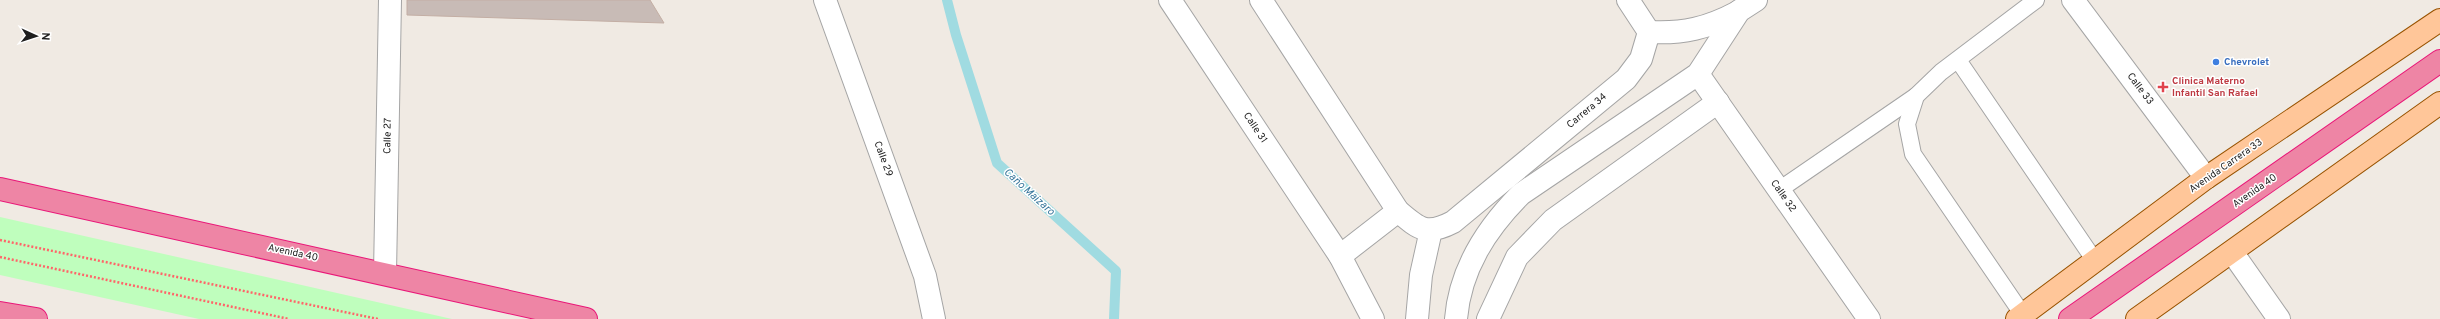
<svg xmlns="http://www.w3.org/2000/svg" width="2440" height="319" font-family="Overpass,sans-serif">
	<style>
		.park { fill: #bffebd }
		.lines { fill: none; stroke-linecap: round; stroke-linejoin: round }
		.stream { stroke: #a0dbe1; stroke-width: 10 }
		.building { fill: #c8bbb6; stroke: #c3aea4 }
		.lane-casing { stroke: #a5a5a5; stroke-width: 18 }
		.street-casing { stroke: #a5a5a5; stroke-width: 24 }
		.primary-casing { stroke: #985300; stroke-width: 24 }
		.highway-casing { stroke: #e91678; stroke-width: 24 }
		.path { stroke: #ff6569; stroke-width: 2.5; stroke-dasharray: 2 2; stroke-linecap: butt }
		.lane { stroke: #fff; stroke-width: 16 }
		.street { stroke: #fff; stroke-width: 22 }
		.primary { stroke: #ffc699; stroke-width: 22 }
		.highway { stroke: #ee85a5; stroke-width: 22 }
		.shop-dot { fill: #3f7fe0; stroke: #fff; stroke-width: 1.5 }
		.health-dot { fill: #e0444e; stroke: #fff; stroke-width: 1.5 }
		.labels { text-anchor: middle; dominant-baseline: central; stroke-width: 3; stroke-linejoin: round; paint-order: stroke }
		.shop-label { font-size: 10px; font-weight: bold; fill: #366cbe; stroke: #fff; text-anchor: start }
		.health-label { font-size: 10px; font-weight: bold; fill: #be3a42; stroke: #fff; text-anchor: start }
		.street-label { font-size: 10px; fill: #1e1e1e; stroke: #fff }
		.water-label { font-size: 11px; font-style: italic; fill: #3b799d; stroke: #fff }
	</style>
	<rect width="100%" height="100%" fill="#f0eae3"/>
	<!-- park -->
	<path class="park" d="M0 217 452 319H199L0 275Z"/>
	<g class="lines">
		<!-- stream -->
		<path class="stream" d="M947 0 956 35 997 163 1116 271 1114 319"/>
	</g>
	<!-- building -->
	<path class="building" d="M407 0H650L664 23 407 15Z"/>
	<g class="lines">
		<defs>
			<g id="lane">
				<path d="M1958 60 2095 261"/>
				<path d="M1779 190 1916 96"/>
				<path d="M2023 315 1913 154 1907 124 1916 96 1941 72 2036 0"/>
			</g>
			<g id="street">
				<path d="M825 0 925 276 934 319"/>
				<path d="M1170 0 1340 256 1373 319"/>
				<path d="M1261 0 1398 211C1419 229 1426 236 1453 222L1626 79 1641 59 1649 32"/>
				<path d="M1628 0 1649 32"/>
				<path d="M2073 0 2206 178"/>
				<path d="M1649 32C1683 34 1708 28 1738 12"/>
				<path d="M1698 74 1869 319"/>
				<path d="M2232 252 2279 319"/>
				<path d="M1340 256 1398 211"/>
				<path d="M385 273 390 0"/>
				<path d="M1417 319 1421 275 1431 230"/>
				<path d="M1456 319C1460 269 1486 229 1521 194L1698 74 1739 11 1756 0"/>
				<path d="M1488 319 1517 257 1553 220 1718 102"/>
			</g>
			<g id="primary">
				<path d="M2017 319 2206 178 2440 20"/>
				<path d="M2137 319 2440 103"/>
			</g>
			<g id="highway">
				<path d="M0 189 586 319"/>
				<path d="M0 313 36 319"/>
				<path d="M2070 319 2440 61"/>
			</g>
		</defs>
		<!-- lane casing -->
		<use href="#lane" class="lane-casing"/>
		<!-- street casing -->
		<use href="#street" class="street-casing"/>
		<!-- primary casing -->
		<use href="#primary" class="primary-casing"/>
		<!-- highway casing -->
		<use href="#highway" class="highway-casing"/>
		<!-- path -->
		<g class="path">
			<path d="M0 240 378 319"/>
			<path d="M0 257 289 319"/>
		</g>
		<!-- lane -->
		<use href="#lane" class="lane"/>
		<!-- street -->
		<use href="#street" class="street"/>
		<!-- primary -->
		<use href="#primary" class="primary"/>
		<!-- highway -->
		<use href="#highway" class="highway"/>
	</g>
	<!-- markers -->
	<circle class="shop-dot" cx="2216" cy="62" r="4"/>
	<path class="health-dot" d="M2161 81h4v4h4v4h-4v4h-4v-4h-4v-4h4z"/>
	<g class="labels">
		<!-- shop labels -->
		<g class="shop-label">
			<text x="2224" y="62">Chevrolet</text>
		</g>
		<!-- health labels -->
		<g class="health-label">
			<text x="2172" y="81">Clinica Materno<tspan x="2172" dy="12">Infantil San Rafael</tspan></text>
		</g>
		<!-- street labels -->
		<g class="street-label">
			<text transform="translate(2140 89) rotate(53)">Calle 33</text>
			<text transform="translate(1587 111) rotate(-40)">Carrera 34</text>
			<text transform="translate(1255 128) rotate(56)">Calle 31</text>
			<text transform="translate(388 136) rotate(-89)">Calle 27</text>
			<text transform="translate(883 159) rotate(70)">Calle 29</text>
			<text transform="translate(2226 166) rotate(-35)">Avenida Carrera 33</text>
			<text transform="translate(2255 191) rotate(-35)">Avenida 40</text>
			<text transform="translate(1783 196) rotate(55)">Calle 32</text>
			<text transform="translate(293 253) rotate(12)">Avenida 40</text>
		</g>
		<!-- water labels -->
		<g class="water-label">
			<text transform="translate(1029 192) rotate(42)">Caño Maizaro</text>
		</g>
	</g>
	<!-- north arrow -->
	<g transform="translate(36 36) rotate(93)" stroke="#ffffff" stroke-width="3" paint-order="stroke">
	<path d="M0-3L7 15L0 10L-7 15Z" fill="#1e1e1e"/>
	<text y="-6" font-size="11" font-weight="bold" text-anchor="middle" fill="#1e1e1e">N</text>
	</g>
</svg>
